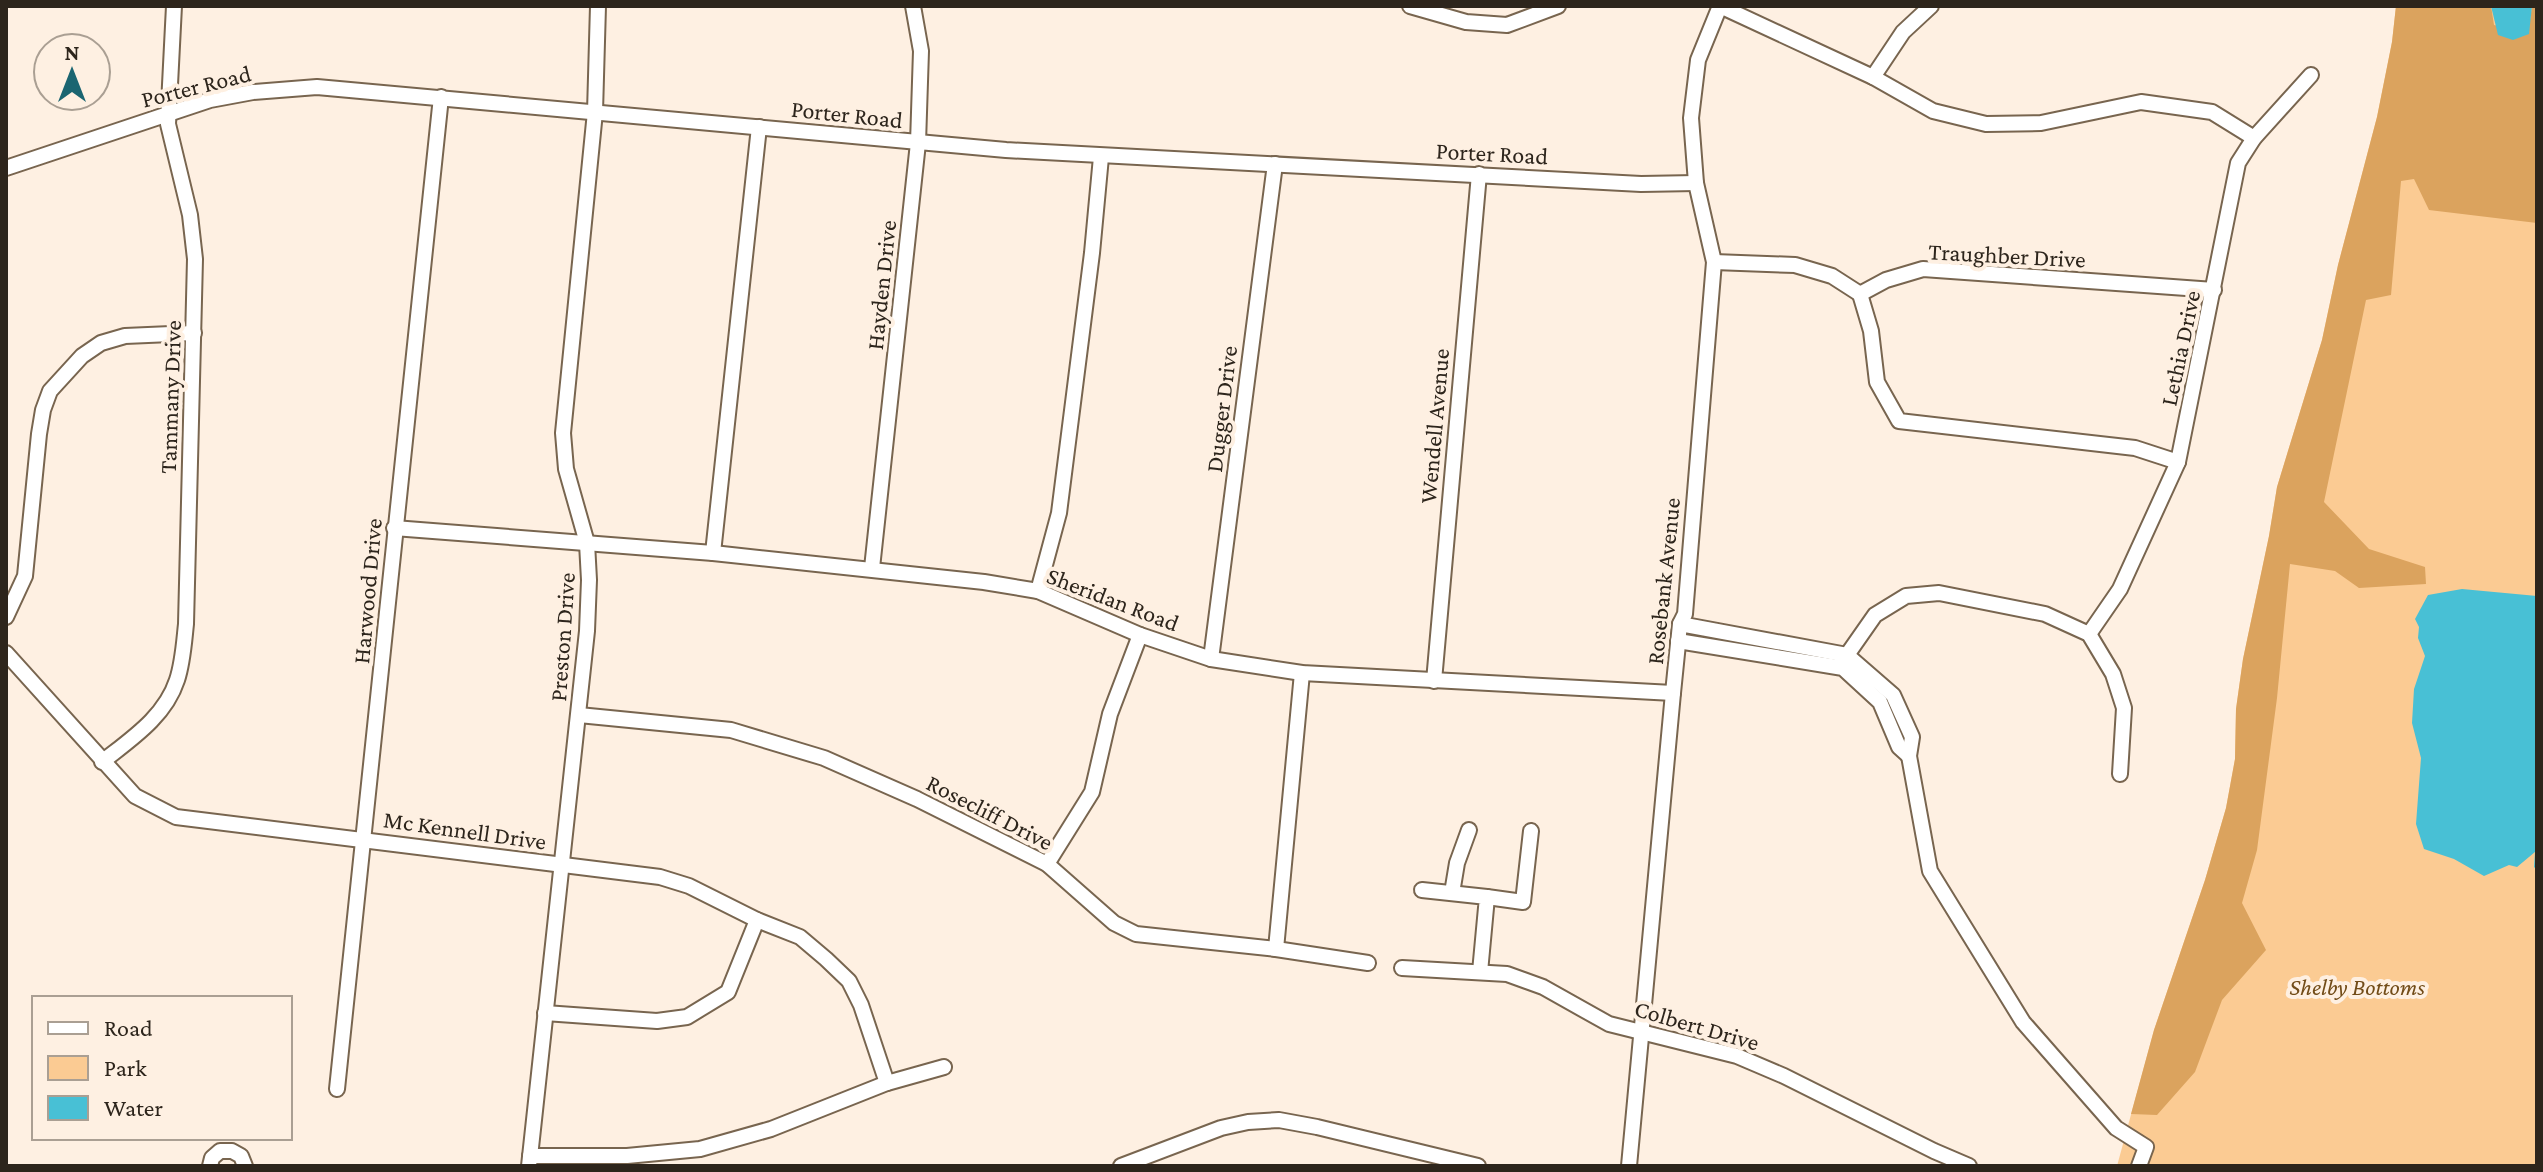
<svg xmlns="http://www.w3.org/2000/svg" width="2543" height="1172" font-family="'Crimson Pro',serif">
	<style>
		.green { fill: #fbcb93 }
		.forest { fill: #dba35e }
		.water { fill: #48c0d5 }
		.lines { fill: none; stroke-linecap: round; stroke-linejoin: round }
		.minor-casing { stroke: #78654f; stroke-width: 18 }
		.minor { stroke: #fff; stroke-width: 14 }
		.labels { text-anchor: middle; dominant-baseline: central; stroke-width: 8; stroke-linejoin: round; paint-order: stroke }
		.street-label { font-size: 24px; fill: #2d251c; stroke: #fef0e2 }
		.park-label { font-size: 24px; font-style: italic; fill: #724c18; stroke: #fef0e2 }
	</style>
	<rect width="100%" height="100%" fill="#fef0e2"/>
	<!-- green -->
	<path class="green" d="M2396 6H2537V1166H2117L2154 1030 2205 880 2226 808 2235 759 2236 709 2243 659 2269 536 2277 487 2322 340 2338 265 2377 117 2392 42Z"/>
	<!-- forest -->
	<path class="forest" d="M2396 6H2491L2494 25 2528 34 2532 6H2537V223L2429 210 2414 179 2401 181 2391 295 2366 300 2324 502 2369 549 2425 567 2426 584 2359 588 2335 571 2290 564 2277 698 2257 850 2242 903 2266 950 2222 1000 2195 1072 2157 1115 2131 1114 2154 1030 2205 880 2226 808 2235 759 2236 709 2243 659 2269 536 2277 487 2322 340 2338 265 2377 117 2392 42Z"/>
	<!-- water -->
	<g class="water">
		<path d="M2491 6H2532L2529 34 2513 40 2498 35Z"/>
		<path d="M2462 589 2537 596V870L2534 867 2535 852 2517 867 2509 865 2484 876 2454 859 2424 849 2416 824 2421 758 2412 723 2414 689 2425 656 2418 638 2419 627 2415 619 2428 595Z"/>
	</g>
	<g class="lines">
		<defs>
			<g id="minor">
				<path d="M1410 6 1466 22 1507 25 1558 6"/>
				<path d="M1720 6 1873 77 1933 111 1986 124 2041 123 2141 102 2212 112 2254 138"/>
				<path d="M1873 77 1903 32 1931 6"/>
				<path d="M6 168 210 100 253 92 317 87 1006 150 1641 184 1696 183"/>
				<path d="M1714 262 1795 265 1832 276 1860 294 1886 280 1923 269 2214 290"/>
				<path d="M1860 294 1871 331 1877 382 1899 421 2135 448 2178 462"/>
				<path d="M394 528 713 553 984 582 1038 591 1140 635 1211 659 1302 673 1673 693"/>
				<path d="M713 553 759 127"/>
				<path d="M872 568 918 143 921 51 913 6"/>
				<path d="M1038 591 1059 513 1092 253 1101 157"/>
				<path d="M6 617 25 576 39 434 43 410 50 391 82 356 101 343 125 336 194 333"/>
				<path d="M1680 624 1847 655 1893 695 1912 737 1909 756 1930 871 2023 1022 2116 1128 2146 1147 2139 1166"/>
				<path d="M2089 634 2120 589 2178 462 2238 163 2254 138 2311 75"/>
				<path d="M1678 641 1843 668 1880 702 1899 747 1909 756"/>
				<path d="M6 653 135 796 176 817 660 877 689 886 757 920 800 937 826 959 849 981 861 1005 887 1083"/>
				<path d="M1211 659 1275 164"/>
				<path d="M1843 668 1847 655 1875 615 1906 596 1939 593 2045 614 2089 634 2113 674 2124 708 2120 774"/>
				<path d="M1434 681 1479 174"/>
				<path d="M579 715 731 730 824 758 917 799 1047 864 1114 923 1136 934 1276 949 1368 963"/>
				<path d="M102 762C131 739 165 717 177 680 183 662 184 642 186 624L195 259 190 215 168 124 174 6"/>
				<path d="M1047 864 1092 792 1110 714 1140 635"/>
				<path d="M1422 890 1487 897 1480 972"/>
				<path d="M1452 893 1457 863 1469 830"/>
				<path d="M1487 897 1523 902 1531 831"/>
				<path d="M1276 949 1302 673"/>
				<path d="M1402 968 1507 974 1543 987 1609 1024 1737 1056 1784 1076 1934 1151 1969 1166"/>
				<path d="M545 1013 657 1021 687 1017 728 992 757 920"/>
				<path d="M337 1089 441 97"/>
				<path d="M530 1156H627L700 1149 771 1129 887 1083 944 1067"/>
				<path d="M210 1166 212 1158 220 1151H232L241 1156 245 1166"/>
				<path d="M529 1166 587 631 589 580 587 543 566 469 563 433 595 112 598 6"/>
				<path d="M1121 1166 1221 1128 1248 1122 1279 1120 1317 1127 1478 1166"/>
				<path d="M1629 1166 1673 693 1680 624 1685 614 1714 262 1696 183 1691 118 1698 60 1720 6"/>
			</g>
		</defs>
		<!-- minor casing -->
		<use href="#minor" class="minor-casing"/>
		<!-- minor -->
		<use href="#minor" class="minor"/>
	</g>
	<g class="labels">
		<!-- street labels -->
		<g class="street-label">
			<text transform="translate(196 86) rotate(-14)">Porter Road</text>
			<text transform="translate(847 114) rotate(6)">Porter Road</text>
			<text transform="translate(1492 153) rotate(3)">Porter Road</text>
			<text transform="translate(2007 255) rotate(3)">Traughber Drive</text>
			<text transform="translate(881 285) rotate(-84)">Hayden Drive</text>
			<text transform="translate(2180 348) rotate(-78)">Lethia Drive</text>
			<text transform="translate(170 397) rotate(-88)">Tammany Drive</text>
			<text transform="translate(1221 409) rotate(-83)">Dugger Drive</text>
			<text transform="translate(1434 426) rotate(-85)">Wendell Avenue</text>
			<text transform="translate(1663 581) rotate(-84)">Rosebank Avenue</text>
			<text transform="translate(367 591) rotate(-85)">Harwood Drive</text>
			<text transform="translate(1113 599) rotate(21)">Sheridan Road</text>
			<text transform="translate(562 637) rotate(-86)">Preston Drive</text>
			<text transform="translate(990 812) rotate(27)">Rosecliff Drive</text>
			<text transform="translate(465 830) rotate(8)">Mc Kennell Drive</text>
			<text transform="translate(1697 1025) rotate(16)">Colbert Drive</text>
		</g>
		<!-- park labels -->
		<g class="park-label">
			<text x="2357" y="986">Shelby Bottoms</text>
		</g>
	</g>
	<!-- border -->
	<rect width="2543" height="1172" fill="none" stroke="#2d251c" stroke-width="16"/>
	<!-- legend -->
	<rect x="32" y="996" width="260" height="144" fill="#fef0e2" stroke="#aa9f93" stroke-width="2"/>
	<rect x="48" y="1022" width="40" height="12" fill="#ffffff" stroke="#aa9f93" stroke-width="2"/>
	<text x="104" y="1036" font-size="24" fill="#2d251c">Road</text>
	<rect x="48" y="1056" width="40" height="24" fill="#fbcb93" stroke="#aa9f93" stroke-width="2"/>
	<text x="104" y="1076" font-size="24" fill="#2d251c">Park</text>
	<rect x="48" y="1096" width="40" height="24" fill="#48c0d5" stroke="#aa9f93" stroke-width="2"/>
	<text x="104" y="1116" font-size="24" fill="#2d251c">Water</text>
	<!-- north arrow -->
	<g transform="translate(72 72)"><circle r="38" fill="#fef0e2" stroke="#aa9f93" stroke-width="2"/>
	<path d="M0-6L14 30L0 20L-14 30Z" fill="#1b6571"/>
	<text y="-12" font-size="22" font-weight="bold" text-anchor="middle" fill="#2d251c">N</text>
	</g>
</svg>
